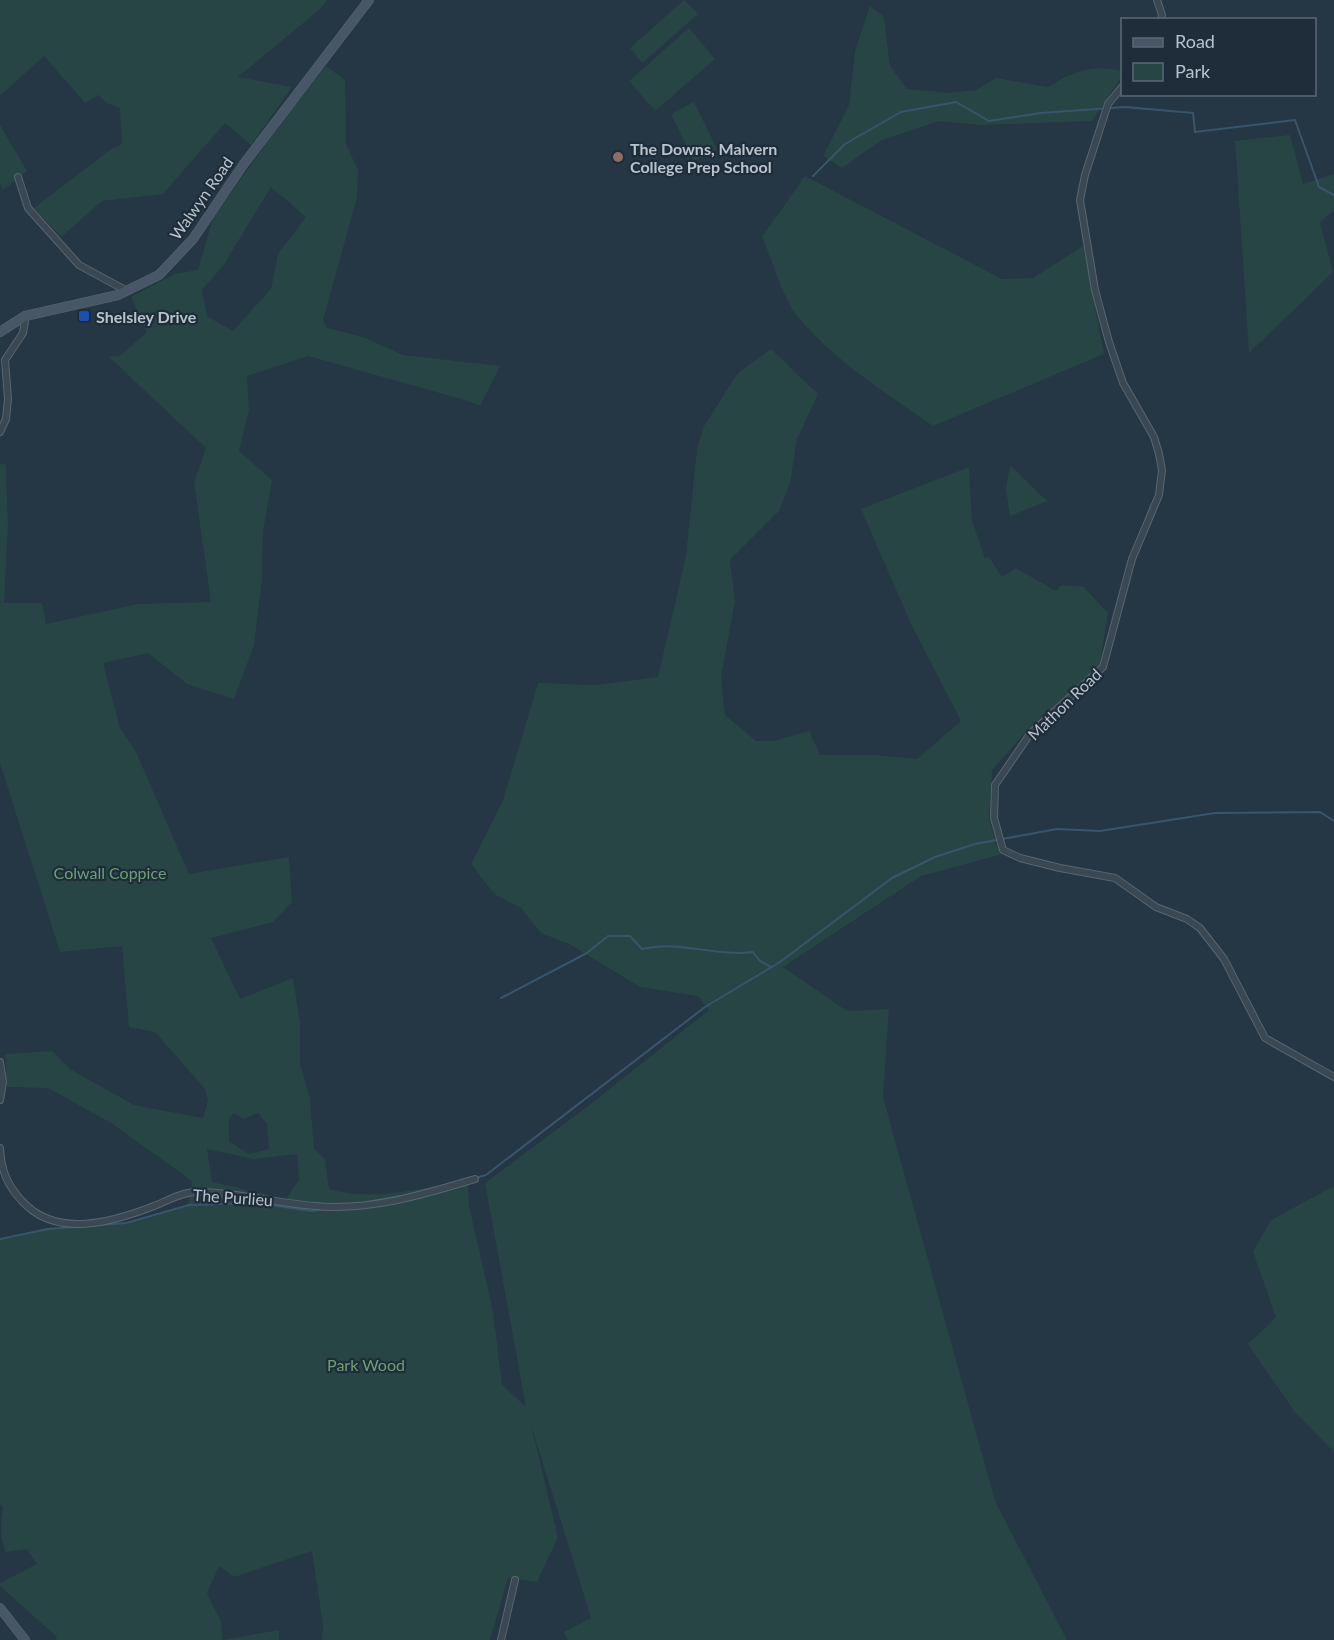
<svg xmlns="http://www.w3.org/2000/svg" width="1334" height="1640" font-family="Lato,sans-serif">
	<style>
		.green { fill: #274545; fill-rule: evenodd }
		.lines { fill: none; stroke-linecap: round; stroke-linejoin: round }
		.stream { stroke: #38556c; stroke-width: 2 }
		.street-casing { stroke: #586671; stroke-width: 8 }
		.secondary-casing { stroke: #586671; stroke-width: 10 }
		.street { stroke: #3a4854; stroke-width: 6 }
		.secondary { stroke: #485767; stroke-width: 9 }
		.education-dot { fill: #8d6e63; stroke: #1e2d39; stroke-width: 2 }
		.transit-dot { fill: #1a4fb4; stroke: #1e2d39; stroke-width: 2 }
		.labels { text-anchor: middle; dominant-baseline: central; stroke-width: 4.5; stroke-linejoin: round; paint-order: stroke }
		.poi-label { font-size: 16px; font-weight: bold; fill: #b7c3cd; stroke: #1e2d39; text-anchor: start }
		.street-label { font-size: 16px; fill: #b7c3cd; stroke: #1e2d39 }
		.park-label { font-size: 16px; fill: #6da072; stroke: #1e2d39 }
	</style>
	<rect width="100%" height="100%" fill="#253644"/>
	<!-- green -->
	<g class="green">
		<path d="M0 0H327L318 11 238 77 292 87 251 145 225 123 163 194 102 201 61 237 34 208 110 150 122 144 120 108 107 103 98 95 85 103 44 56 0 96Z"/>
		<path d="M684 0 698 14 642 63 630 48Z"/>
		<path d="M870 6 884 17 890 66 907 89 948 93 976 90 996 78 1048 87C1075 71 1090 64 1122 71V76L1092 121 980 125 939 121 882 140 842 168 823 156 849 105 855 51Z"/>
		<path d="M689 28 715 59 655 111 629 81Z"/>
		<path d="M326 66 345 80 346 144 358 170 357 198 323 320 327 328 363 337 403 355 500 366 480 406 468 401 308 356 247 376 249 410 239 451 272 480 263 531 262 580 254 645 234 699 187 684 148 653 103 663 120 728 136 752 189 874 289 857 292 902 273 922 211 938 240 999 293 978 300 1022V1064L310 1098 314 1149 325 1159 329 1189C373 1202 424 1188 468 1180L469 1206 493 1311 502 1385 526 1407 485 1183 588 1106 709 1010 698 996 640 987 571 945 541 933 521 908 494 894 471 864 503 800 538 683 596 685 658 677 686 556 697 448 704 426 738 373 771 349 818 394 797 439 790 483 779 511 730 560 735 601 721 677 725 715 756 741H773L809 731 820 755H875L917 759 961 721 911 624 861 509 969 467 972 521 985 558 989 557 1002 577 1016 568 1056 591 1061 585 1084 587 1108 613 1099 667 1023 735 992 770 989 819 996 844 1003 854 921 876 783 967 847 1011 889 1009 883 1097 995 1501 1067 1640H568L564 1632 591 1618 531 1425 558 1537 537 1582 508 1578 490 1640H322L323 1625 312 1551 234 1577 219 1566 207 1593 221 1622 223 1640 279 1630V1640H56L57 1637 0 1586V1583L37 1564 27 1549 6 1552C0 1540 0 1521 3 1508L0 1504V1239L48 1229 126 1223 188 1205 192 1181 111 1123 48 1088 7 1087 5 1054 52 1051 70 1069 134 1105 203 1118 208 1101 205 1089 155 1032 129 1027 122 946 60 952 0 763V463L6 465 8 526 4 603H42L46 624 138 604 211 602 194 482 206 448 109 357 120 356 147 332 131 297 175 274 198 270 213 218 290 110ZM271 187 306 217 278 254 271 289 233 331 207 316 202 290 223 266ZM234 1113 244 1119 258 1113 267 1124 269 1149 249 1154 229 1141V1118ZM207 1149 253 1159 297 1154 299 1180 286 1199 212 1182Z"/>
		<path d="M694 102 717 149 694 161 671 114Z"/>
		<path d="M0 125 27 171 3 190 0 184Z"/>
		<path d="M1290 135 1303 184 1334 174V210L1320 223 1333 272 1249 353 1235 141Z"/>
		<path d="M805 176 1002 279 1033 278 1083 246 1104 354 933 426C886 393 831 359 795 313 783 297 771 257 762 237Z"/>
		<path d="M1010 465 1047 501 1010 516 1006 489Z"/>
		<path d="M1334 1186V1452L1294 1411 1248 1344 1276 1317 1253 1252 1271 1220Z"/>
	</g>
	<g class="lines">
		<!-- stream -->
		<g class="stream">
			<path d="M813 176 845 144 901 112 956 102 989 121 1041 113 1125 107 1193 113 1195 132 1295 120 1319 187 1334 195"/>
			<path d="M501 998 587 953 608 936H630L642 949C680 940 715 957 753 952L760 961 771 967"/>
			<path d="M475 1178 486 1175 705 1007 780 962 892 878 935 857 975 844 1057 829 1100 831 1215 813 1320 812 1334 821"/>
			<path d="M367 1202 400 1196"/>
			<path d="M0 1239 48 1229 126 1223 189 1205 256 1203 312 1211 326 1209"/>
		</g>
		<defs>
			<g id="street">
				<path d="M1157 0 1162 15 1161 20"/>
				<path d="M1122 87 1108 104 1085 175 1080 200 1095 290 1109 342 1123 383 1154 437 1159 454 1162 470 1159 495 1132 559 1103 667 1030 734 995 785 994 818 1003 850 1020 858 1060 868 1115 878 1156 907 1187 919 1200 928 1224 959 1265 1038 1334 1077"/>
				<path d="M18 177 28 208 79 265 127 291"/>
				<path d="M0 432 6 419 8 399 5 360 23 333 26 315"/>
				<path d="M0 1062 3 1082 0 1100"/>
				<path d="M0 1148C1 1170 7 1185 22 1201 56 1239 113 1222 154 1206 167 1201 182 1192 197 1192 237 1192 275 1203 315 1206 370 1211 422 1195 475 1179"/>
				<path d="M501 1640 515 1580"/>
			</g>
			<g id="secondary">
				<path d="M0 332 25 316 118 295 159 275 193 239 243 165 369 0"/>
				<path d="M0 1608 25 1640"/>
			</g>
		</defs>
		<!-- street casing -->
		<use href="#street" class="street-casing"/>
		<!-- secondary casing -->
		<use href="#secondary" class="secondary-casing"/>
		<!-- street -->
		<use href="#street" class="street"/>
		<!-- secondary -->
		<use href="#secondary" class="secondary"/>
	</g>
	<!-- markers -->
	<circle class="education-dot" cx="618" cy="157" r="6"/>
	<rect class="transit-dot" x="78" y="310" width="12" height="12" rx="3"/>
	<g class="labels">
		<!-- poi labels -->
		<g class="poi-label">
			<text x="630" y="148">The Downs, Malvern<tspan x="630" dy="18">College Prep School</tspan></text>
			<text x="96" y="316">Shelsley Drive</text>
		</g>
		<!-- street labels -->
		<g class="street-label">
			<text transform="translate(201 198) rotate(-55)">Walwyn Road</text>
			<text transform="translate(1064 704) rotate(-44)">Mathon Road</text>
			<text transform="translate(233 1197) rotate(4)">The Purlieu</text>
		</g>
		<!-- park labels -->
		<g class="park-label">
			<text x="110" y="872">Colwall Coppice</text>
			<text x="366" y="1364">Park Wood</text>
		</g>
	</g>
	<!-- legend -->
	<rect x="1121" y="18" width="195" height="78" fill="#1e2d39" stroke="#5b6974" stroke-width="1.5"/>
	<rect x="1133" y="38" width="30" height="9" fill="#485767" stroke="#5b6974" stroke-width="1.5"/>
	<text x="1175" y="48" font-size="18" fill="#b7c3cd">Road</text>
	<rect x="1133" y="63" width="30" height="18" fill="#274545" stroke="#5b6974" stroke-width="1.5"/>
	<text x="1175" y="78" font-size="18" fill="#b7c3cd">Park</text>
</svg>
